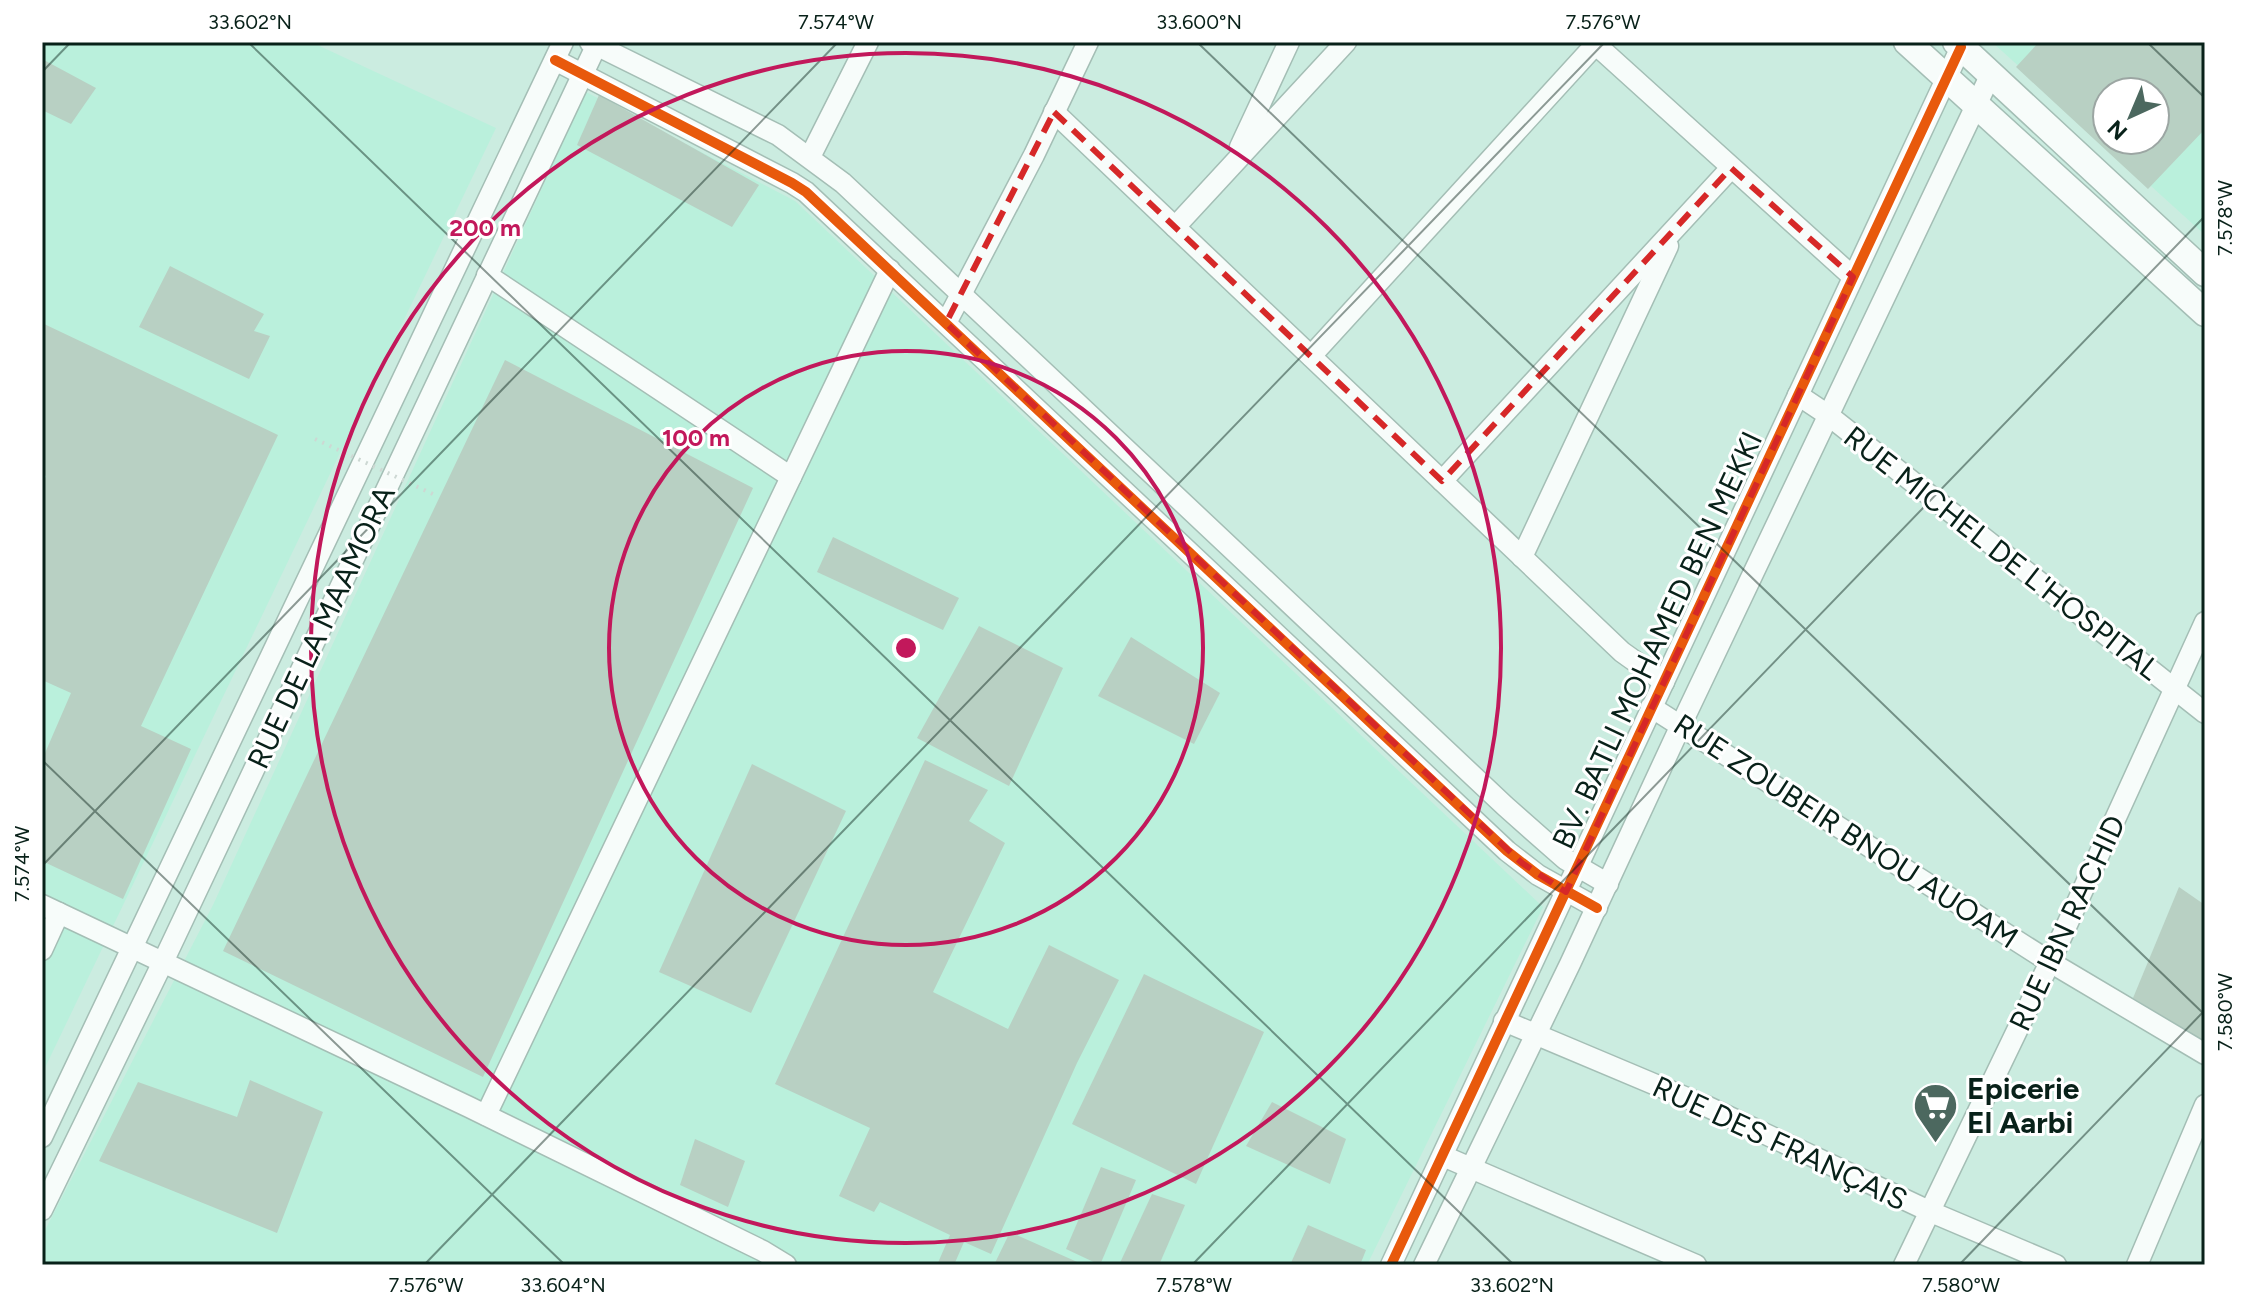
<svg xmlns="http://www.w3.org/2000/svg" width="2247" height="1307" font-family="Figtree,sans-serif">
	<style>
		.built { fill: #baf0dc; fill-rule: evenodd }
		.building { fill: #b8d0c3; fill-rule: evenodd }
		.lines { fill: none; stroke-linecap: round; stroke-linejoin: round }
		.minor-casing { stroke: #a4beb5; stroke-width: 23 }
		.major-casing { stroke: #a4beb5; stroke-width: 29 }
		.minor { stroke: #f7fcfa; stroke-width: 20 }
		.major { stroke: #f7fcfa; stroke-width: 26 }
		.path-bridge { stroke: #cdd8d3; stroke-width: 4; stroke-dasharray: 2 6; stroke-linecap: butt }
		.cycleway-casing { stroke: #fff; stroke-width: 15 }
		.cycleway { stroke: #e8590c; stroke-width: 10 }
		.marked { fill: none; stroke: #d62828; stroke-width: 6; stroke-dasharray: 16 10; stroke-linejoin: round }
		.ticks { fill: none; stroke: #082119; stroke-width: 2; stroke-opacity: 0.45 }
		.ring { fill: none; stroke: #c2185b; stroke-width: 4 }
		.labels { text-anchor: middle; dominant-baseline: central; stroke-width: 6; stroke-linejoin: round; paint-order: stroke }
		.street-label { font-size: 30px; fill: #082119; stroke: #fff }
		.poi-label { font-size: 30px; font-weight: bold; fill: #082119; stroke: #fff; text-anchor: start }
		.centre { fill: #c2185b; stroke: #fff; stroke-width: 4 }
		.ring-label { font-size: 24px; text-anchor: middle; font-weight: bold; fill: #c2185b; stroke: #fff; stroke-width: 6; stroke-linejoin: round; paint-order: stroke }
		.neatline { fill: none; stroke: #082119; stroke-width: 3 }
		.ticks-label { font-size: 20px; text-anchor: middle; fill: #082119 }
	</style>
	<rect width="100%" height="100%" fill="#cbece0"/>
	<!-- built -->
	<g class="built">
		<path d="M42 42H311L496 128 42 1074Z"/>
		<path d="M1992 42H2205V235ZM2107 92H2155V140H2107Z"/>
		<path d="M586 92 795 201 1543 907 1367 1265H42V1236L213 905Z"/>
	</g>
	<!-- building -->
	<g class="building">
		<path d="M2039 42H2205V129L2148 189 2016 67ZM2107 92H2155V140H2107Z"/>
		<path d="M42 59 96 88 71 124 42 110Z"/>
		<path d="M599 95 759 185 732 227 577 145Z"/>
		<path d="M170 266 264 314 254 331 270 336 249 379 139 327Z"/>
		<path d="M42 323 278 435 141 726 191 749 123 899 42 861V760L71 693 42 680V486L46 476 42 473Z"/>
		<path d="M505 360 753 488 483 1077 223 951Z"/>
		<path d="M833 537 959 598 943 630 817 572Z"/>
		<path d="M979 626 1063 668 1009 786 917 738Z"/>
		<path d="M1131 637 1220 693 1194 744 1098 696Z"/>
		<path d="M925 760 988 790 969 821 1005 843 933 992 1008 1029 1049 945 1119 980 1077 1063 991 1254 964 1242 954 1265H937L950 1235 880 1202 874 1212 839 1196 870 1128 775 1084Z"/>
		<path d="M752 764 846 811 751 1013 659 972Z"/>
		<path d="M2179 887 2205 905V1044L2133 998Z"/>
		<path d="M1144 974 1264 1032 1196 1184 1072 1124Z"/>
		<path d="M250 1080 323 1112 277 1233 99 1161 138 1082 237 1117Z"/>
		<path d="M1272 1102 1346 1139 1330 1184 1246 1146Z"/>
		<path d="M695 1139 745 1161 728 1207 680 1185Z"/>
		<path d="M1101 1167 1136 1180 1100 1265 1066 1249Z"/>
		<path d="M1152 1194 1185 1205 1159 1265H1119Z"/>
		<path d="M1308 1225 1366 1250 1360 1265H1290Z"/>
		<path d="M1010 1232 1084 1265H994Z"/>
	</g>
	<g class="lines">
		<defs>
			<g id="minor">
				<path d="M590 42 778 135 843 183 1505 806 1565 859 1608 884"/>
				<path d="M1593 42 1853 277"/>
				<path d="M555 60 792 183 806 192 1507 851 1538 875 1597 908"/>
				<path d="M1054 112 1622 652 1664 682"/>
				<path d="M1240 147 1289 42"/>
				<path d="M810 157 868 42"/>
				<path d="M1175 227 1346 42"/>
				<path d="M487 275 791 477"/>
				<path d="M946 323 1034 155 1088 42"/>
				<path d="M1311 356 1596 44"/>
				<path d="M1798 395 1828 415 2205 713"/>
				<path d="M1442 481 1731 168"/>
				<path d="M1522 557 1668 246"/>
				<path d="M1651 707 2050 962 2205 1054"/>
				<path d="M42 905 469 1107 763 1251 786 1265"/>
				<path d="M42 950 59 913"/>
				<path d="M1504 1021 1706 1106 1931 1212 2056 1265"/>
				<path d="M486 1115 890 270"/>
				<path d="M42 1137C219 773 388 406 563 42"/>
				<path d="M1443 1156 1696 1265"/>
				<path d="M42 1210 163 962 598 42"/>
				<path d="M1391 1265 1961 47"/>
				<path d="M1424 1265 1570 964 1681 725 1991 74"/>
				<path d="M1904 1265 2050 962 2205 622"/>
				<path d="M2137 1265 2205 1105"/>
			</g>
			<g id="major">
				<path d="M1907 42 2205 313"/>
				<path d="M1956 42 2205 273"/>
			</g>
		</defs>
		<!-- minor casing -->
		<use href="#minor" class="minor-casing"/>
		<!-- major casing -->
		<use href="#major" class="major-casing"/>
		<!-- minor -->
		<use href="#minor" class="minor"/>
		<!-- major -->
		<use href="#major" class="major"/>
		<!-- path-bridge -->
		<path class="path-bridge" d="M315 439 435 495"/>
		<defs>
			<g id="cycleway">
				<path d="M555 60 792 183 806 192 1507 851 1538 875 1597 908"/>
				<path d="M1391 1265 1961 47"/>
			</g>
		</defs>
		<!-- cycleway casing -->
		<use href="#cycleway" class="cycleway-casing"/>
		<!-- cycleway -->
		<use href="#cycleway" class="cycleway"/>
	</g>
	<!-- marked area -->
	<path class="marked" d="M1054 112 1442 481 1731 168 1853 277 1566 892 1522 863 946 323Z"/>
	<!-- ticks -->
	<path class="ticks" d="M248 42 1514 1265M1197 42 2205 1015M2147 42 2205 98M42 72 71 42M42 760 565 1265M42 866 838 42M424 1265 1605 42M1192 1265 2205 216M1959 1265 2205 1010"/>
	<!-- distance rings -->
	<g class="ring">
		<circle cx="906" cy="648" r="297"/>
		<circle cx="906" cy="648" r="595"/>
	</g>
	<!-- icons -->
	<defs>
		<symbol id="supermarket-pin" viewBox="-11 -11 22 30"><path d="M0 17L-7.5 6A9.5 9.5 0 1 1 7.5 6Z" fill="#4c685f" stroke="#fff"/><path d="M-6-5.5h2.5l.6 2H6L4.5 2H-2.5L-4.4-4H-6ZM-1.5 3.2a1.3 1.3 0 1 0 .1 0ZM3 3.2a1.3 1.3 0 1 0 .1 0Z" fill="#fff"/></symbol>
	</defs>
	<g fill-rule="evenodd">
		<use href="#supermarket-pin" x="1910" y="1080" width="51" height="69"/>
	</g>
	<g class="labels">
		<!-- street labels -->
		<g class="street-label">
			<text transform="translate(2002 553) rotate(38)">RUE MICHEL DE L'HOSPITAL</text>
			<text transform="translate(321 627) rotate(-65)">RUE DE LA MAAMORA</text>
			<text transform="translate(1657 640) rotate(-65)">BV. BATLI MOHAMED BEN MEKKI</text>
			<text transform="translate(1846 831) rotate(33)">RUE ZOUBEIR BNOU AUOAM</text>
			<text transform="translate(2067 923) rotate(-65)">RUE IBN RACHID</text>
			<text transform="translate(1780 1143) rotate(25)">RUE DES FRANÇAIS</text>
		</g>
		<!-- poi labels -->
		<g class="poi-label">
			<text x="1967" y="1088">Epicerie<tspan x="1967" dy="34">El Aarbi</tspan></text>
		</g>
	</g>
	<circle cx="906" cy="648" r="12" class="centre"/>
	<g class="ring-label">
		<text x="485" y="236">200 m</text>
		<text x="696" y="446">100 m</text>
	</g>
	<!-- border -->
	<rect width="2247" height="1307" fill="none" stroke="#ffffff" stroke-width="88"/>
	<!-- north arrow -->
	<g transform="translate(2131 116) rotate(224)"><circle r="38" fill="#ffffff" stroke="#9ca6a3" stroke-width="2"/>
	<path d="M0-6L14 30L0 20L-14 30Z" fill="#4c685f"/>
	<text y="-12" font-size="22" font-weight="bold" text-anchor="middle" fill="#082119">N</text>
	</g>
	<rect x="44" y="44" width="2159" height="1219" class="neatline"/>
	<g class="ticks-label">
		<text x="250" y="29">33.602°N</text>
		<text x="836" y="29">7.574°W</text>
		<text x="1199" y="29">33.600°N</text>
		<text x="1603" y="29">7.576°W</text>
		<text transform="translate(2225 218) rotate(-90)" y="7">7.578°W</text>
		<text transform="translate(22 864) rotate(-90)" y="7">7.574°W</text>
		<text transform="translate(2225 1012) rotate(-90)" y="7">7.580°W</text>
		<text x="426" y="1292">7.576°W</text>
		<text x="563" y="1292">33.604°N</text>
		<text x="1194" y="1292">7.578°W</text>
		<text x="1512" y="1292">33.602°N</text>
		<text x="1961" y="1292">7.580°W</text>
	</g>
</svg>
